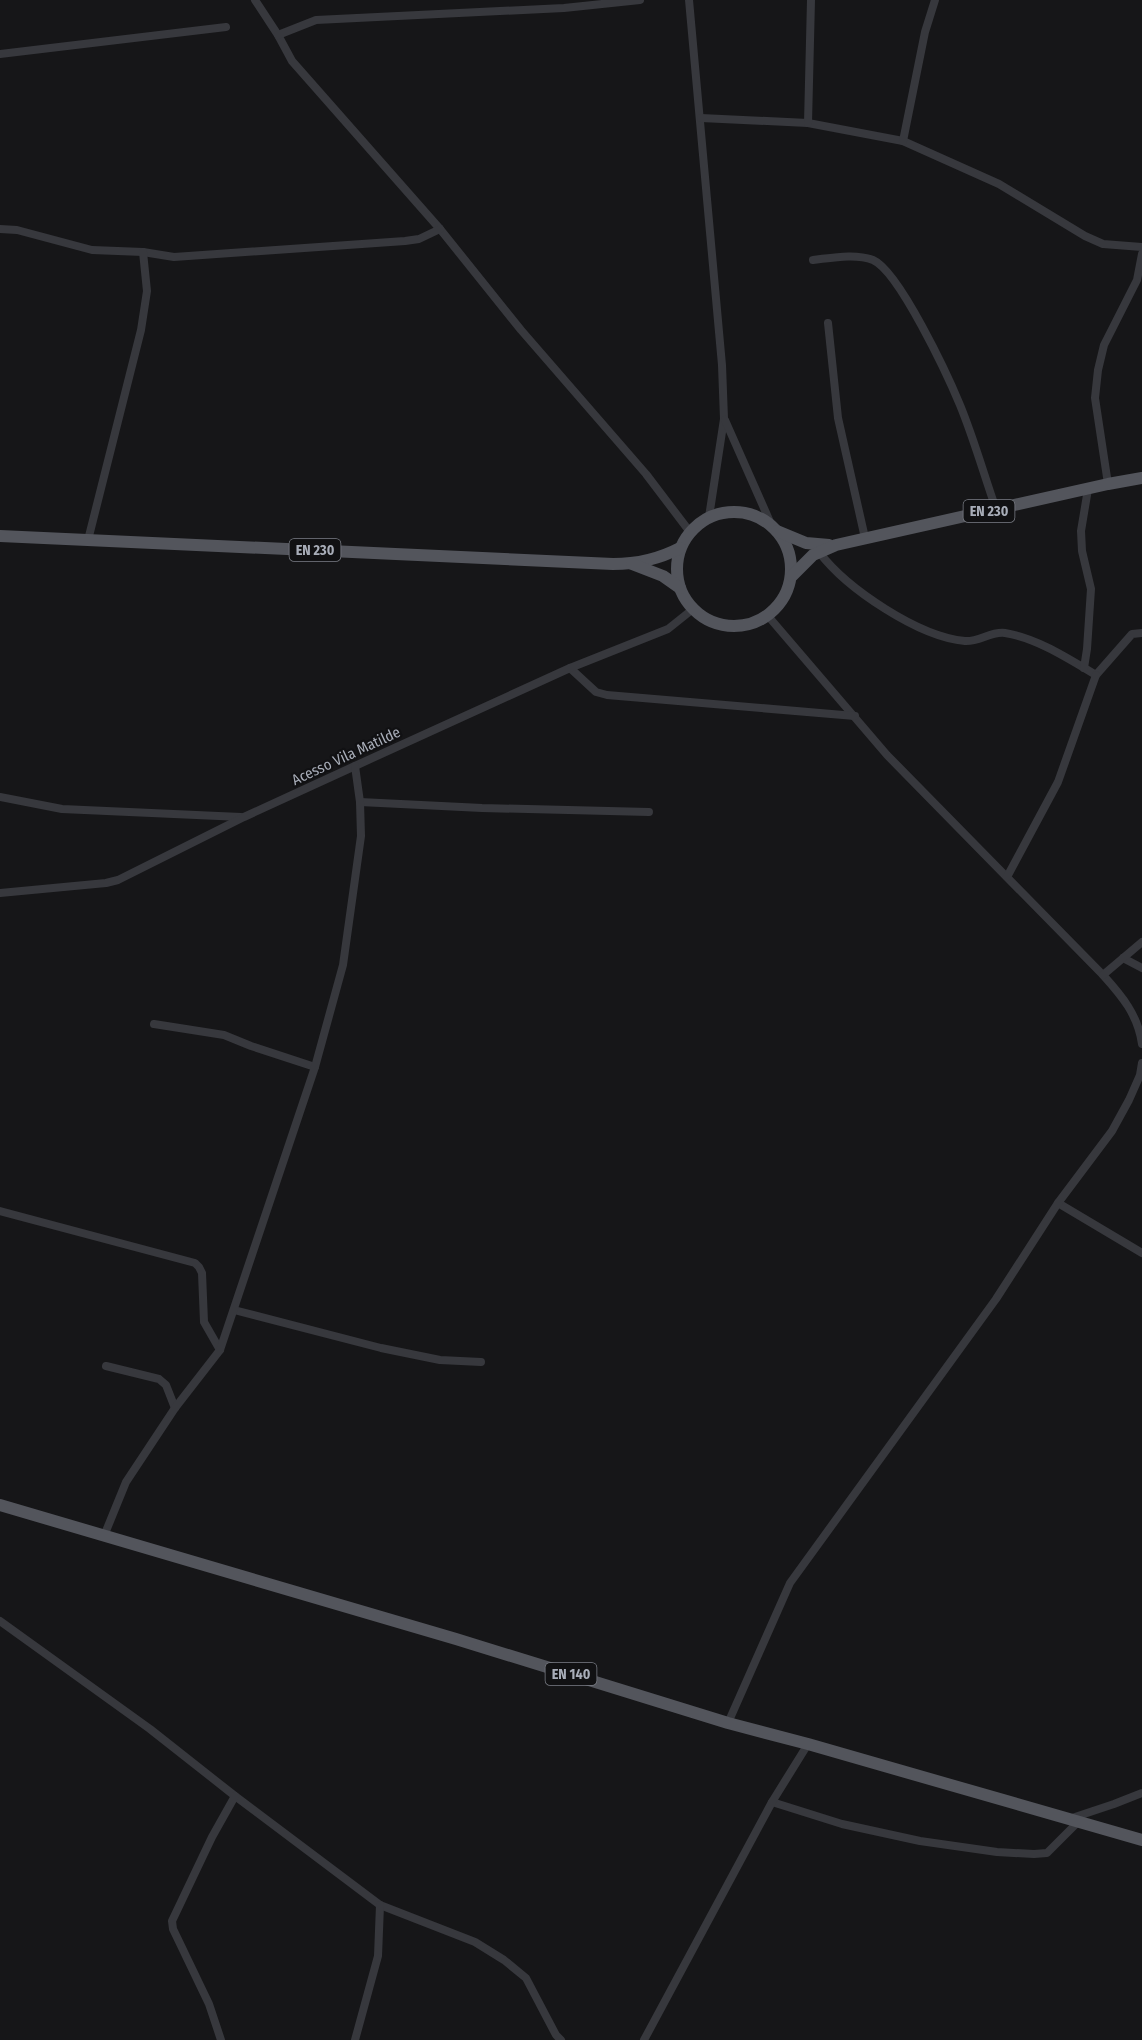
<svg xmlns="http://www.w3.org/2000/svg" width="1142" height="2040" font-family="'Fira Sans Condensed',sans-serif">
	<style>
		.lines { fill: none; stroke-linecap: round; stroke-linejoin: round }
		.minor { stroke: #37383d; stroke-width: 8 }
		.primary { stroke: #53555c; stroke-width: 12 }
		.labels { text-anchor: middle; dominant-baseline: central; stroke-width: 4.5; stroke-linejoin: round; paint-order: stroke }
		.shield { fill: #111113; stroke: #7b7e86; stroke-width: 1.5 }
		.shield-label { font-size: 14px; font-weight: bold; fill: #a8adb8 }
		.street-label { font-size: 15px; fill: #a8adb8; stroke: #111113 }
	</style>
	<rect width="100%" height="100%" fill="#161618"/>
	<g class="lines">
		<!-- minor -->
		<g class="minor">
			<path d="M255 0 278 35 292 61 440 229 521 330 646 474 690 532"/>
			<path d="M689 0 722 365 724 419 709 517"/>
			<path d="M278 35 316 20 564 8 640 0"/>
			<path d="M0 54 226 27"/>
			<path d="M701 118 808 123 903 141 999 184 1085 236 1103 244 1142 247"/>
			<path d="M808 123 811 0"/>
			<path d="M903 141 925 32 935 0"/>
			<path d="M0 229 17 230 92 250 143 252 174 257 405 241 419 239 440 229"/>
			<path d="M813 260C831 258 855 253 873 260 899 271 948 376 960 405 974 439 984 475 996 509"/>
			<path d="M828 323 838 418 865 538"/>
			<path d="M725 420 771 524"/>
			<path d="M1108 484 1095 398 1098 370 1104 345 1137 280 1142 254"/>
			<path d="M88 540 141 330 147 291 143 252"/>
			<path d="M819 552C847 589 919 637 965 641 979 642 991 631 1005 633 1037 638 1069 659 1096 675L1132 634 1142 633"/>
			<path d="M768 616 887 755 1103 975C1122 996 1138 1015 1142 1044"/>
			<path d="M570 668 596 692 607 695 855 716"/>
			<path d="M1084 668 1087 649 1091 589 1082 551 1081 531 1088 489"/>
			<path d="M0 797 62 809 241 817"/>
			<path d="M360 802 482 808 649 812"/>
			<path d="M1007 877 1058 782 1096 675"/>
			<path d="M0 893 106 883 118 880 244 817 355 766 570 668 668 629 693 609"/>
			<path d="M1123 958 1142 968"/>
			<path d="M1103 975 1142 942"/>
			<path d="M154 1024 224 1035 251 1046 315 1067"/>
			<path d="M1058 1203 1142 1253"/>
			<path d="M0 1211 195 1263 199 1267 202 1273 204 1322 220 1350"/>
			<path d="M234 1310 381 1348 440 1360 481 1362"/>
			<path d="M106 1366 159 1379 166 1385 175 1408"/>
			<path d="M104 1536 126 1482 175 1408 220 1350 315 1067 343 965 361 836 360 802 355 766"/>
			<path d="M0 1621 150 1729 235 1796 380 1905 475 1942 504 1960 526 1978 556 2035 561 2040"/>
			<path d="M728 1723 790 1583 996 1299 1058 1203 1112 1131 1129 1100 1140 1075 1142 1063"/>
			<path d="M772 1802 842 1824 920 1841 997 1852 1034 1854 1047 1853 1078 1822"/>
			<path d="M1069 1819 1114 1804 1142 1793"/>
			<path d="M221 2040 209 2004 173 1929 172 1921 212 1837 235 1796"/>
			<path d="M355 2040 378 1956 380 1905"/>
			<path d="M644 2040 772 1802 808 1744"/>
		</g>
		<!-- primary -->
		<g class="primary">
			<circle cx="734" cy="569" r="57"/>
			<path d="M777 531 806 543 829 545"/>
			<path d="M0 536 613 564C637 564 659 559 680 548"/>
			<path d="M632 564 663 576 680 588"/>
			<path d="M792 576 813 555 836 545 1108 484 1142 478"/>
			<path d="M0 1505 456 1639 728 1723 808 1744 1142 1840"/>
		</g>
	</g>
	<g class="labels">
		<!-- shield labels -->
		<g class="shield">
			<rect x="963.5" y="500" width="51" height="22" rx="4.5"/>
			<rect x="289.5" y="539" width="51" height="22" rx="4.5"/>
			<rect x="545.5" y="1663" width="51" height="22" rx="4.5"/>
		</g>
		<g class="shield-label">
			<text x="989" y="511">EN 230</text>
			<text x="315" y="550">EN 230</text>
			<text x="571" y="1674">EN 140</text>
		</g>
		<!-- street labels -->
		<g class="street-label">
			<text transform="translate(346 756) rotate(-25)">Acesso Vila Matilde</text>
		</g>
	</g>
</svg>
